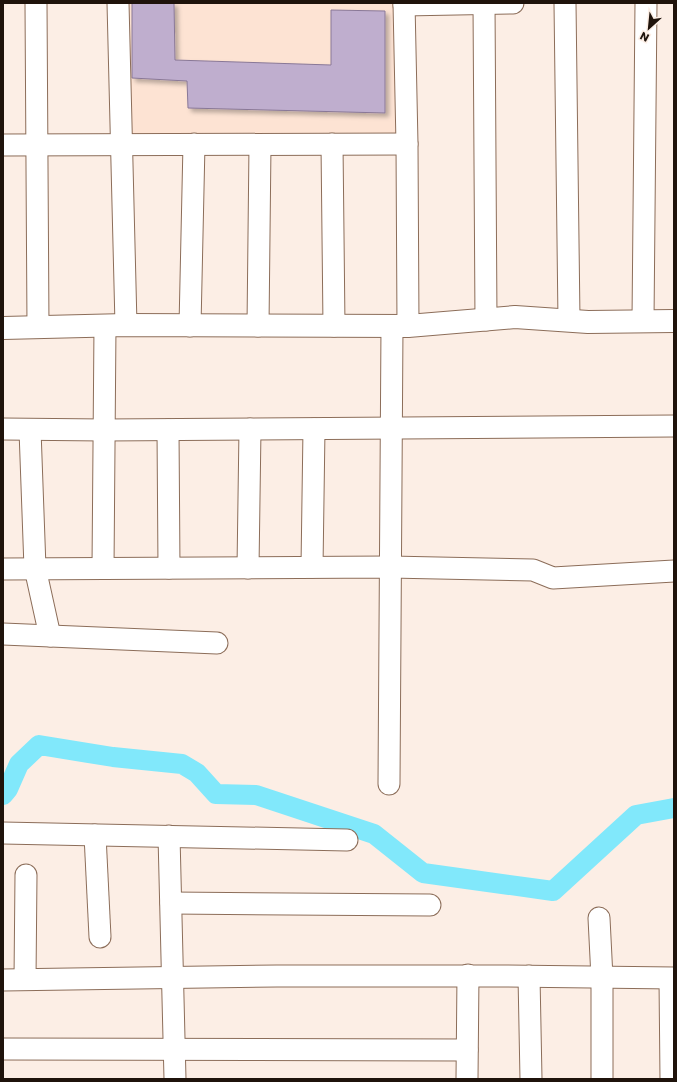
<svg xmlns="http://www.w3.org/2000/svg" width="677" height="1082" font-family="Poppins,sans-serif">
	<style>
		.built { fill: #fde3d3 }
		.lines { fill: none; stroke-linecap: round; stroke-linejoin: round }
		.canal { stroke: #81e8fb; stroke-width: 20 }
		.building { fill: #bfaece; stroke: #897897; filter: url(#shadow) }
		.street-casing { stroke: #8c6d59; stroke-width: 23 }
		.secondary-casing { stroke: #8c6d59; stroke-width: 24 }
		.street { stroke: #fff; stroke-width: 21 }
		.secondary { stroke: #fff; stroke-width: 22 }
	</style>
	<defs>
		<filter id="shadow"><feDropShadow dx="3.5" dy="3.5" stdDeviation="2" flood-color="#0004"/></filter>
	</defs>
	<rect width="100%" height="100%" fill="#fceee5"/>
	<!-- built -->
	<path class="built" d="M118 3H405L407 144 121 145Z"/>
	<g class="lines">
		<!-- canal -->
		<path class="canal" d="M3 795 8 789 19 764 39 745 113 757 182 764 197 773 216 794 256 795 374 834 423 873 553 891 636 815 674 808"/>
	</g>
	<!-- building -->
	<path class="building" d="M132 3H174L175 60 331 65V10L385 11V113L188 108 187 81 132 78Z"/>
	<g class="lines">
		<defs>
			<g id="street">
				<path d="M36 3 38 327"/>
				<path d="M118 3 126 325"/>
				<path d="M404 3 407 144 408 326"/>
				<path d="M484 3 486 320"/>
				<path d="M565 3 569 320"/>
				<path d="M404 5 513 3"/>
				<path d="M332 144 334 326"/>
				<path d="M3 145 407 144"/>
				<path d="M643 321 646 3"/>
				<path d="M190 326 194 144"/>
				<path d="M258 326 260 145"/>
				<path d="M3 429 104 430 674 426"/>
				<path d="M30 430 35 568 50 636"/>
				<path d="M168 430 169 568"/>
				<path d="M312 567 314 429"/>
				<path d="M103 568 105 326"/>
				<path d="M248 568 250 429"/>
				<path d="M3 569 390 567 533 570 553 578 674 571"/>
				<path d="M3 634 217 643"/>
				<path d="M389 784 392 326"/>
				<path d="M3 833 347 840"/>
				<path d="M95 835 100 937"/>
				<path d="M169 836 175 1079"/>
				<path d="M171 903 430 905"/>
				<path d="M599 918 602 978V1079"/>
				<path d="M529 976 531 1079"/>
				<path d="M25 979 26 875"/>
				<path d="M670 979 671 1079"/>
				<path d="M3 980 277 976H507L674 978"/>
				<path d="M3 1049 467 1050"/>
				<path d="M467 1079 468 975"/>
			</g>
			<path id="secondary" d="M3 328 126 325 408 326 515 317 588 322 674 321"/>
		</defs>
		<!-- street casing -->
		<use href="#street" class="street-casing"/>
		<!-- secondary casing -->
		<use href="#secondary" class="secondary-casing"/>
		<!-- street -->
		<use href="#street" class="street"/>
		<!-- secondary -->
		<use href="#secondary" class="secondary"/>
	</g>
	<!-- border -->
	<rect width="677" height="1082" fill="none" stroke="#1f130b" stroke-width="8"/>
	<!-- north arrow -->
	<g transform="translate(649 28) rotate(207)" stroke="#fceee5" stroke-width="3" paint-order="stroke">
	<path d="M0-3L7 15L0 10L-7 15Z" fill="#1f130b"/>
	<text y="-6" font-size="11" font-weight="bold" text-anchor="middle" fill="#1f130b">N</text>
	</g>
</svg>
